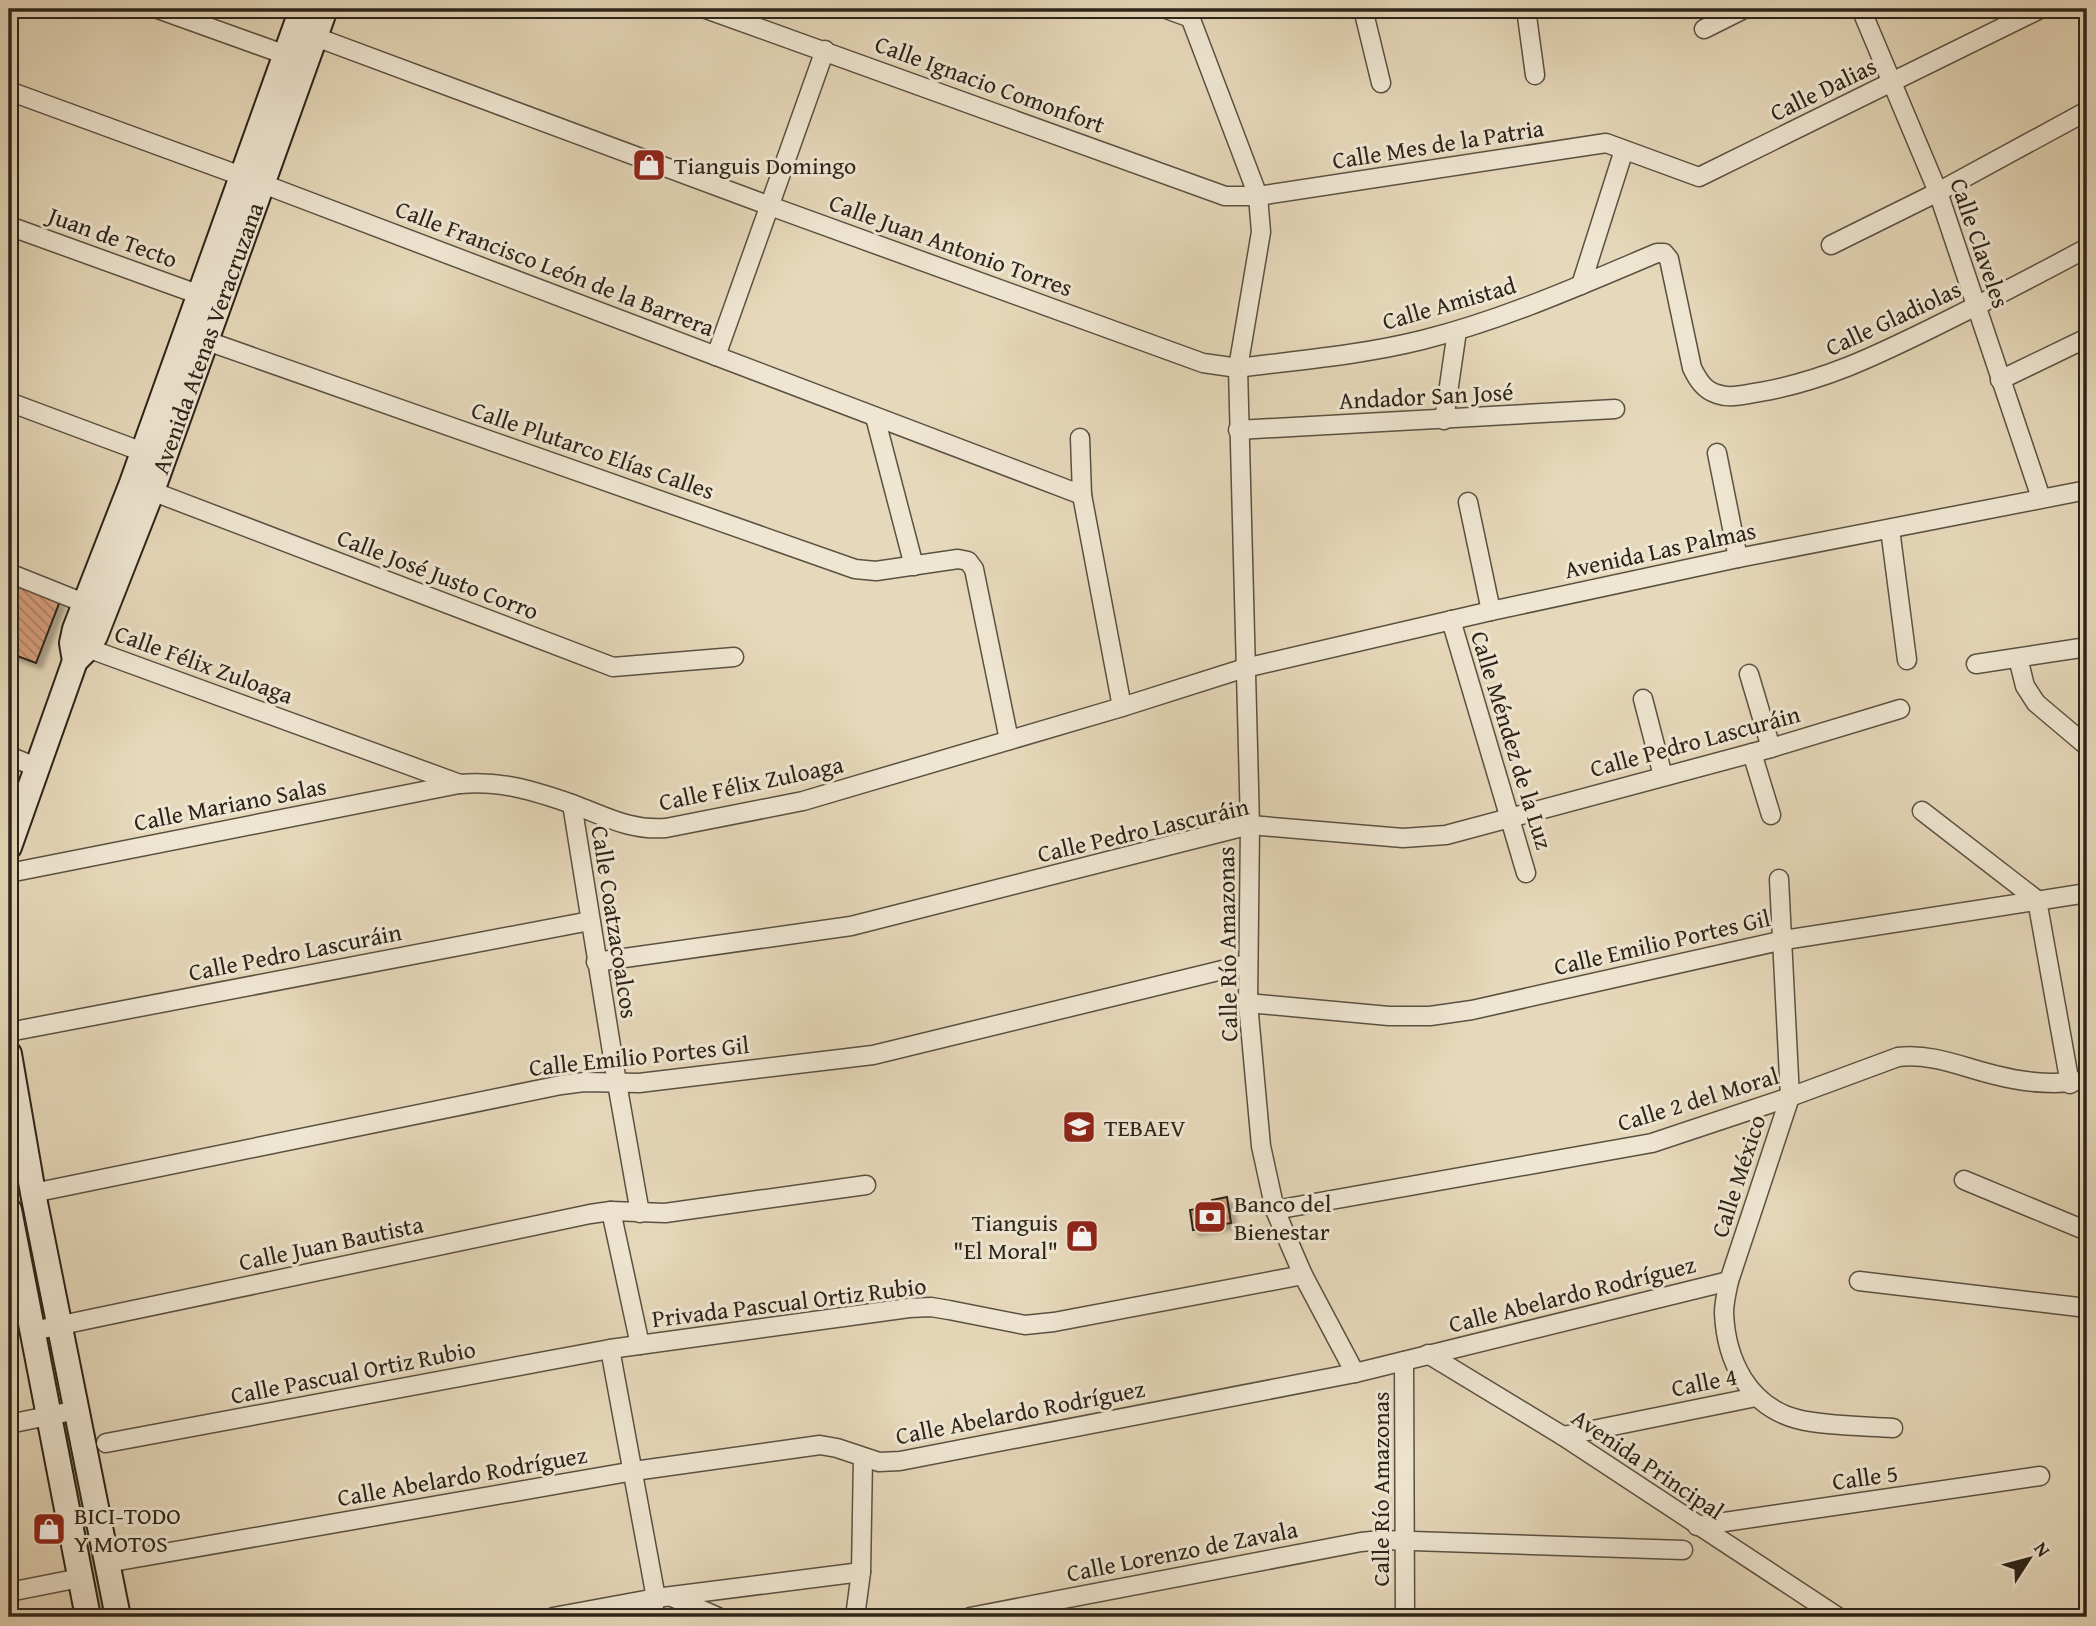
<svg xmlns="http://www.w3.org/2000/svg" width="2096" height="1626" font-family="'Gentium Book Plus',serif">
	<style>
		.grass { fill: #b4bf90; stroke: #707255; stroke-width: 2 }
		.building { fill: url(#building-back-hatch); stroke: #2c241a; stroke-width: 2; filter: url(#shadow) }
		.lines { fill: none; stroke-linecap: round; stroke-linejoin: round }
		.minor-casing { stroke: #5a5142; stroke-width: 21 }
		.secondary-casing { stroke: #2c241a; stroke-width: 28 }
		.minor { stroke: #efe6d2; stroke-width: 18 }
		.secondary { stroke: #efe6d2; stroke-width: 24 }
		.labels { text-anchor: middle; dominant-baseline: central; stroke-width: 6; stroke-linejoin: round; paint-order: stroke }
		.street-label { font-size: 24px; fill: #2c241a; stroke: #efe6d2 }
		.poi-label { font-size: 24px; fill: #2c241a; stroke: #efe6d2; text-anchor: start }
	</style>
	<defs>
		<pattern id="building-back-hatch" width="6" height="6" patternUnits="userSpaceOnUse" patternTransform="scale(1.75)"><rect width="6" height="6" fill="#d89e7b"/><path d="M-1 5l2 2M0 0l6 6M5-1l2 2" fill="none" stroke="#af8164"/></pattern>
		<filter id="shadow"><feDropShadow dx="5.5" dy="5.5" stdDeviation="2" flood-color="#0004"/></filter>
	</defs>
	<rect width="100%" height="100%" fill="#e6d8ba"/>
	<filter id="stains"><feTurbulence type="fractalNoise" baseFrequency=".00286" numOctaves="4"/><feColorMatrix values="0 0 0 0 .2 0 0 0 0 .09 0 0 0 0 .02 0 0 0 .5 -.17"/></filter>
	<radialGradient id="worn" r=".72"><stop offset=".6" stop-color="#630" stop-opacity="0"/><stop offset="1" stop-color="#630" stop-opacity=".3"/></radialGradient>
	<!-- grass -->
	<path class="grass" d="M69 1424 106 1617H101L64 1425Z"/>
	<!-- building -->
	<g class="building">
		<path d="M9 582 60 601 36 663 9 653Z"/>
		<path d="M1227 1197 1231 1223 1193 1230 1190 1210 1213 1206 1212 1200Z"/>
	</g>
	<g class="lines">
		<defs>
			<g id="minor">
				<path d="M158 9 286 55"/>
				<path d="M706 9 1225 196H1258L1606 143 1699 177 2040 9"/>
				<path d="M1166 9 1188 17"/>
				<path d="M1187 9 1258 196 1261 232 1238 368 1250 825 1248 1003 1261 1146 1275 1210 1303 1275 1355 1373"/>
				<path d="M1363 9 1381 83"/>
				<path d="M1526 9 1535 75"/>
				<path d="M1861 9 1938 192 2041 498"/>
				<path d="M1704 29 1744 9"/>
				<path d="M305 33 770 206 1203 363 1238 368C1299 360 1362 355 1422 340 1503 320 1581 285 1657 253H1664L1669 259 1692 368C1698 380 1704 390 1717 394 1731 399 1746 394 1760 392 1823 381 1873 357 1930 329 1983 303 2035 276 2087 248"/>
				<path d="M9 91 263 184 1082 495"/>
				<path d="M9 226 200 295"/>
				<path d="M1831 245 1938 192 2087 111"/>
				<path d="M1581 285 1624 150"/>
				<path d="M207 341 855 569 876 571 958 559 968 561 974 569 1009 740"/>
				<path d="M716 356 825 50"/>
				<path d="M2000 380 2087 338"/>
				<path d="M9 402 143 452"/>
				<path d="M875 417 914 566"/>
				<path d="M1444 420 1457 331"/>
				<path d="M1238 430 1615 409"/>
				<path d="M1080 438 1082 495 1122 707"/>
				<path d="M1717 453 1738 558"/>
				<path d="M141 487 613 667 734 657"/>
				<path d="M1468 502 1491 611"/>
				<path d="M1890 529 1907 660"/>
				<path d="M9 573 84 603"/>
				<path d="M1451 620 1526 873"/>
				<path d="M79 645 460 784C500 780 535 791 572 804 605 816 630 831 666 828L803 801 1122 707 1245 668 1491 611 1738 558 2087 490"/>
				<path d="M2018 658 2025 686 2036 703 2087 746"/>
				<path d="M1976 664 2087 647"/>
				<path d="M1749 674 1771 748"/>
				<path d="M1643 699 1663 776"/>
				<path d="M1752 753 1771 815"/>
				<path d="M9 756 36 767"/>
				<path d="M572 804 617 1083 640 1213"/>
				<path d="M1922 811 2037 900 2070 1084"/>
				<path d="M9 873 459 784"/>
				<path d="M1779 879 1790 1097 1729 1281C1727 1291 1724 1302 1724 1313 1726 1360 1748 1406 1797 1419 1823 1426 1865 1426 1893 1428"/>
				<path d="M596 962 851 926 1250 825 1403 838 1446 835 1771 748 1900 709"/>
				<path d="M1248 1003 1389 1016H1430L1472 1010 1784 940 2087 893"/>
				<path d="M9 1032 590 921"/>
				<path d="M1964 1180 2087 1231"/>
				<path d="M33 1193 561 1085 584 1082 639 1083 873 1055 1247 964"/>
				<path d="M1275 1210 1652 1143 1790 1097 1898 1057C1932 1053 1962 1067 1995 1075 2026 1083 2055 1086 2087 1080"/>
				<path d="M611 1211 640 1345"/>
				<path d="M1859 1281 2087 1308"/>
				<path d="M33 1331 590 1214 611 1211 665 1213 866 1185"/>
				<path d="M610 1349 656 1598 651 1617"/>
				<path d="M1428 1354 1563 1436 1838 1617"/>
				<path d="M1404 1361 1405 1617"/>
				<path d="M9 1424 77 1410"/>
				<path d="M1563 1436 1756 1397"/>
				<path d="M106 1443 610 1349 909 1308 931 1307 949 1310 1025 1325 1054 1322 1303 1275"/>
				<path d="M1697 1526 2040 1476"/>
				<path d="M107 1563 634 1471 820 1445 837 1448 879 1462 900 1461 1355 1373 1729 1281"/>
				<path d="M9 1592 80 1578"/>
				<path d="M672 1597 718 1617"/>
				<path d="M553 1617 656 1598 861 1572"/>
				<path d="M855 1617 861 1572 863 1458"/>
				<path d="M970 1617 1361 1542 1382 1540 1683 1550"/>
			</g>
			<g id="secondary">
				<path d="M75 661 72 643 75 629 132 483 302 9"/>
				<path id="s1" d="M9 847 75 661 88 648 95 636 152 491 325 9"/>
				<path d="M9 1054 33 1193 118 1617"/>
				<path d="M9 1210 88 1617"/>
			</g>
		</defs>
		<!-- minor casing -->
		<use href="#minor" class="minor-casing"/>
		<!-- secondary casing -->
		<use href="#secondary" class="secondary-casing"/>
		<!-- minor -->
		<use href="#minor" class="minor"/>
		<!-- secondary -->
		<use href="#secondary" class="secondary"/>
	</g>
	<!-- icons -->
	<defs>
		<symbol id="shop-square" viewBox="-11 -11 22 22"><rect x="-9" y="-9" width="18" height="18" rx="4" fill="#8f2418" stroke="#efe6d2"/><path d="M-5-2.5h2.3a2.7 3.5 0 0 1 5.4 0H5L5.5 6h-11ZM-1.5-2.5h3a1.5 2.3 0 0 0-3 0Z" fill="#fff"/></symbol>
		<symbol id="school-square" viewBox="-11 -11 22 22"><rect x="-9" y="-9" width="18" height="18" rx="4" fill="#8f2418" stroke="#efe6d2"/><path d="M0-5L7-2L0 1L-7-2ZM-4 1L0 2.5L4 1V4Q0 6-4 4Z" fill="#fff"/></symbol>
		<symbol id="bank-square" viewBox="-11 -11 22 22"><rect x="-9" y="-9" width="18" height="18" rx="4" fill="#8f2418" stroke="#efe6d2"/><path d="M-6-4H6V4H-6ZM0-2.3a2.3 2.3 0 1 0 0 4.6a2.3 2.3 0 1 0 0-4.6Z" fill="#fff"/></symbol>
	</defs>
	<g fill-rule="evenodd">
		<use href="#shop-square" x="630" y="146" width="38" height="38"/>
		<use href="#school-square" x="1060" y="1108" width="38" height="38"/>
		<use href="#bank-square" x="1191" y="1198" width="38" height="38"/>
		<use href="#shop-square" x="1063" y="1217" width="38" height="38"/>
		<use href="#shop-square" x="30" y="1510" width="38" height="38"/>
	</g>
	<g class="labels">
		<!-- street labels -->
		<g class="street-label">
			<text transform="translate(990 84) rotate(20)">Calle Ignacio Comonfort</text>
			<text transform="translate(1823 89) rotate(-26)">Calle Dalias</text>
			<text transform="translate(1438 144) rotate(-9)">Calle Mes de la Patria</text>
			<text transform="translate(113 237) rotate(20)">Juan de Tecto</text>
			<text transform="translate(1980 243) rotate(71)">Calle Claveles</text>
			<text transform="translate(951 245) rotate(20)">Calle Juan Antonio Torres</text>
			<text transform="translate(555 268) rotate(21)">Calle Francisco León de la Barrera</text>
			<text transform="translate(1449 303) rotate(-16)">Calle Amistad</text>
			<text transform="translate(1893 318) rotate(-25)">Calle Gladiolas</text>
			<text stroke="none"><textPath href="#s1" startOffset="548">Avenida Atenas Veracruzana</textPath></text>
			<text transform="translate(1426 396) rotate(-3)">Andador San José</text>
			<text transform="translate(593 450) rotate(19)">Calle Plutarco Elías Calles</text>
			<text transform="translate(1660 550) rotate(-12)">Avenida Las Palmas</text>
			<text transform="translate(438 574) rotate(21)">Calle José Justo Corro</text>
			<text transform="translate(204 664) rotate(20)">Calle Félix Zuloaga</text>
			<text transform="translate(1512 740) rotate(73)">Calle Méndez de la Luz</text>
			<text transform="translate(1695 741) rotate(-15)">Calle Pedro Lascuráin</text>
			<text transform="translate(751 783) rotate(-12)">Calle Félix Zuloaga</text>
			<text transform="translate(230 804) rotate(-11)">Calle Mariano Salas</text>
			<text transform="translate(1143 830) rotate(-13)">Calle Pedro Lascuráin</text>
			<text transform="translate(615 922) rotate(81)">Calle Coatzacoalcos</text>
			<text transform="translate(1662 942) rotate(-13)">Calle Emilio Portes Gil</text>
			<text transform="translate(1227 944) rotate(-91)">Calle Río Amazonas</text>
			<text transform="translate(295 952) rotate(-11)">Calle Pedro Lascuráin</text>
			<text transform="translate(639 1056) rotate(-6)">Calle Emilio Portes Gil</text>
			<text transform="translate(1698 1099) rotate(-17)">Calle 2 del Moral</text>
			<text transform="translate(1738 1176) rotate(-72)">Calle México</text>
			<text transform="translate(331 1243) rotate(-12)">Calle Juan Bautista</text>
			<text transform="translate(1572 1294) rotate(-14)">Calle Abelardo Rodríguez</text>
			<text transform="translate(789 1302) rotate(-7)">Privada Pascual Ortiz Rubio</text>
			<text transform="translate(353 1372) rotate(-11)">Calle Pascual Ortiz Rubio</text>
			<text transform="translate(1704 1382) rotate(-11)">Calle 4</text>
			<text transform="translate(1020 1412) rotate(-11)">Calle Abelardo Rodríguez</text>
			<text transform="translate(1648 1464) rotate(34)">Avenida Principal</text>
			<text transform="translate(462 1476) rotate(-10)">Calle Abelardo Rodríguez</text>
			<text transform="translate(1865 1477) rotate(-8)">Calle 5</text>
			<text transform="translate(1380 1489) rotate(-90)">Calle Río Amazonas</text>
			<text transform="translate(1182 1551) rotate(-11)">Calle Lorenzo de Zavala</text>
		</g>
		<!-- poi labels -->
		<g class="poi-label">
			<text x="674" y="165">Tianguis Domingo</text>
			<text x="1104" y="1127">TEBAEV</text>
			<text x="1234" y="1203">Banco del<tspan x="1234" dy="28">Bienestar</tspan></text>
			<text x="1058" y="1222" text-anchor="end">Tianguis<tspan x="1058" dy="28">"El Moral"</tspan></text>
			<text x="74" y="1515">BICI-TODO<tspan x="74" dy="28">Y MOTOS</tspan></text>
		</g>
	</g>
	<!-- margin -->
	<rect width="2096" height="1626" fill="none" stroke="#e6d8ba" stroke-width="35"/>
	<rect x="10" y="10" width="2075" height="1605" fill="none" stroke="#2c241a" stroke-width="3.5"/>
	<rect x="18" y="18" width="2061" height="1591" fill="none" stroke="#2c241a" stroke-width="2"/>
	<!-- north arrow -->
	<g transform="translate(2029 1559) rotate(54)" stroke="#efe6d2" stroke-width="5" paint-order="stroke">
	<path d="M0-5L12 26L0 18L-12 26Z" fill="#2c241a"/>
	<text y="-10" font-size="19" font-weight="bold" text-anchor="middle" fill="#2c241a">N</text>
	</g>
	<rect width="100%" height="100%" filter="url(#stains)"/>
	<rect width="100%" height="100%" fill="url(#worn)"/>
</svg>
